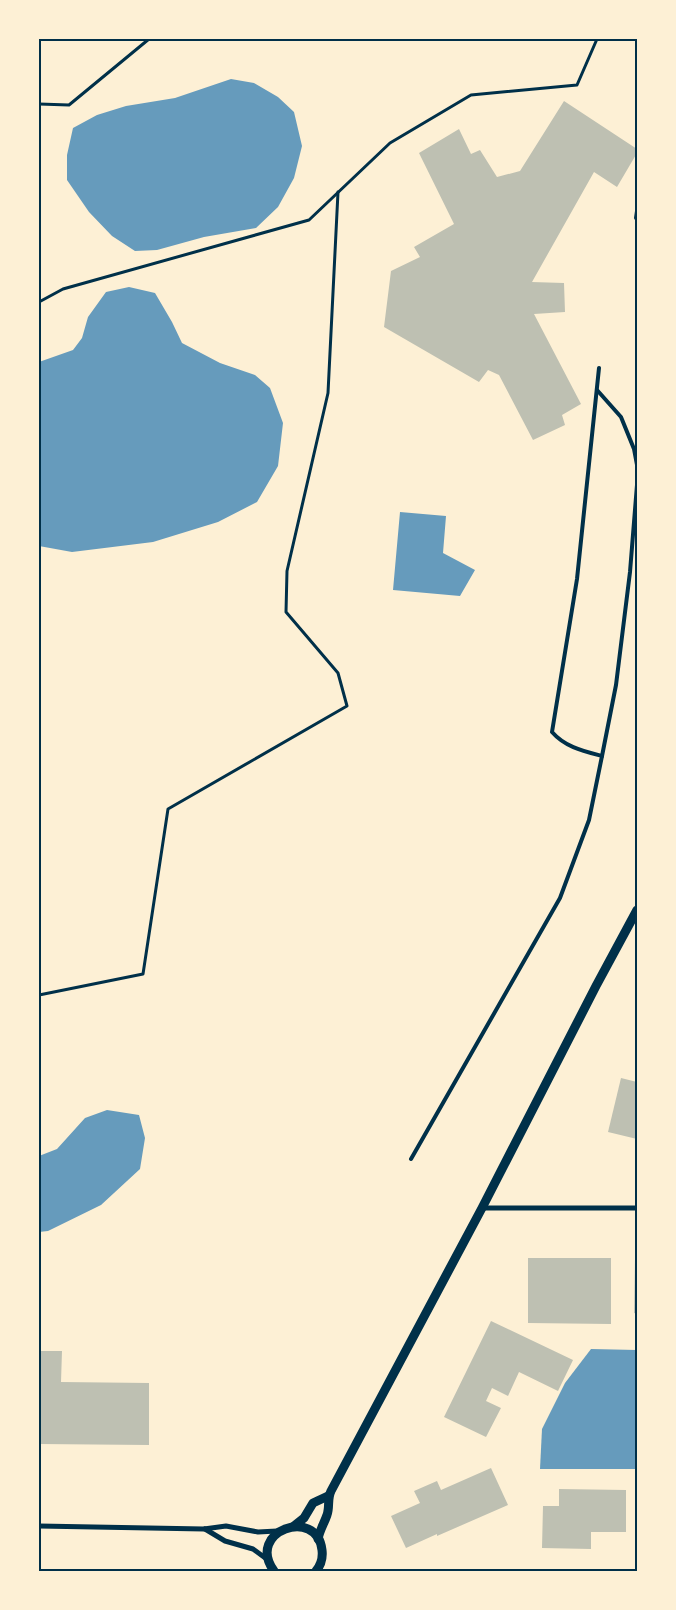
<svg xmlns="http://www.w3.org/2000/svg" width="676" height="1610" font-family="Karla,sans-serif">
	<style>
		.water { fill: #669bbc }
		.building { fill: #bec0b2 }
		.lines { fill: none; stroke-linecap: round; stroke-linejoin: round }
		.path { stroke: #003049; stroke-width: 3 }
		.service { stroke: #003049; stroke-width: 4 }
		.minor { stroke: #003049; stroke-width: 5 }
		.tertiary { stroke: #003049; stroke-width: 9 }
		.neatline { fill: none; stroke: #003049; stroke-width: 2 }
	</style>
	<rect width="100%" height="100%" fill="#fdf0d5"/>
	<!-- water -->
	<g class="water">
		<path d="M231 79 254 83 278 97 294 112 302 146 294 178 278 207 256 228 204 237 157 250 135 251 112 236 89 212 67 180V155L73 128 97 115 126 106 175 98Z"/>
		<path d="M129 287 155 293 172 322 182 343 220 363 255 375 270 388 283 423 278 466 257 502 218 522 153 542 72 552 39 546V362L73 350 82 338 88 317 106 292Z"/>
		<path d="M400 512 446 516 443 553 475 570 460 596 393 590Z"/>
		<path d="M107 1110 139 1115 145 1138 140 1169 101 1205 48 1231 39 1232V1156L57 1149 85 1118Z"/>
		<path d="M591 1349 637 1350V1469H540L542 1429 565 1383Z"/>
	</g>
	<!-- building -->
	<g class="building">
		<path d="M564 101 637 149V153L617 187 594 172 532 282 564 283 565 312 534 314 581 404 562 415 565 425 533 440 499 375 488 370 479 382 384 327 391 271 420 257 414 247 454 224 419 153 459 129 471 154 480 150 497 177 520 171Z"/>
		<path d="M621 1078 637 1082V1139L608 1132Z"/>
		<path d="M528 1258H611V1324L528 1323Z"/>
		<path d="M635 1259H637V1314L634 1313Z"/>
		<path d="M491 1321 573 1360 558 1391 519 1372 508 1396 492 1388 486 1401 501 1408 486 1437 444 1417Z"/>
		<path d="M39 1351H62L61 1382 149 1383V1445L39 1444Z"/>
		<path d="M491 1468 508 1505 437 1536V1534L406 1548 391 1516 420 1503 414 1491 437 1481 441 1490Z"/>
		<path d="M559 1489 626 1490V1532H591V1549L542 1548 543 1506H559Z"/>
	</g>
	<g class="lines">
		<!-- path -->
		<g class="path">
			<path d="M39 104 69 105 149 39"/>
			<path d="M39 302 63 289 309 220 390 143 471 95 577 85 597 39"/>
			<path d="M39 995 143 974 168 809 347 706 338 673 286 612 287 571 328 393 338 192"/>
		</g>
		<!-- service -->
		<g class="service">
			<path d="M636 218 637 211"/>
			<path d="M597 390 621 417 634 449 637 465"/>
			<path d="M602 756 616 685 630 572 637 485"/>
			<path d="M411 1159 560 898 589 820 602 756C583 751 565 747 552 732L577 579 599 368"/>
		</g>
		<!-- minor -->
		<g class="minor">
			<path d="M482 1208H637"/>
			<path d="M39 1526 204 1529 226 1526 258 1532 277 1531"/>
			<path d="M205 1529 225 1541 253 1549 268 1560"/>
		</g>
		<!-- tertiary -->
		<g class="tertiary">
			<path d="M294 1526 304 1518 313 1503 328 1496"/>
			<path d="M318 1539C320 1529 324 1524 327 1515 330 1507 327 1499 331 1491L482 1208 596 986 637 910"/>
			<path d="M274 1571C245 1531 317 1506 322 1550 323 1558 321 1565 316 1571"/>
		</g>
	</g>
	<!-- border -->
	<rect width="676" height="1610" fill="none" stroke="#fdf0d5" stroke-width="80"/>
	<rect x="40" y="40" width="596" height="1530" class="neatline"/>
</svg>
